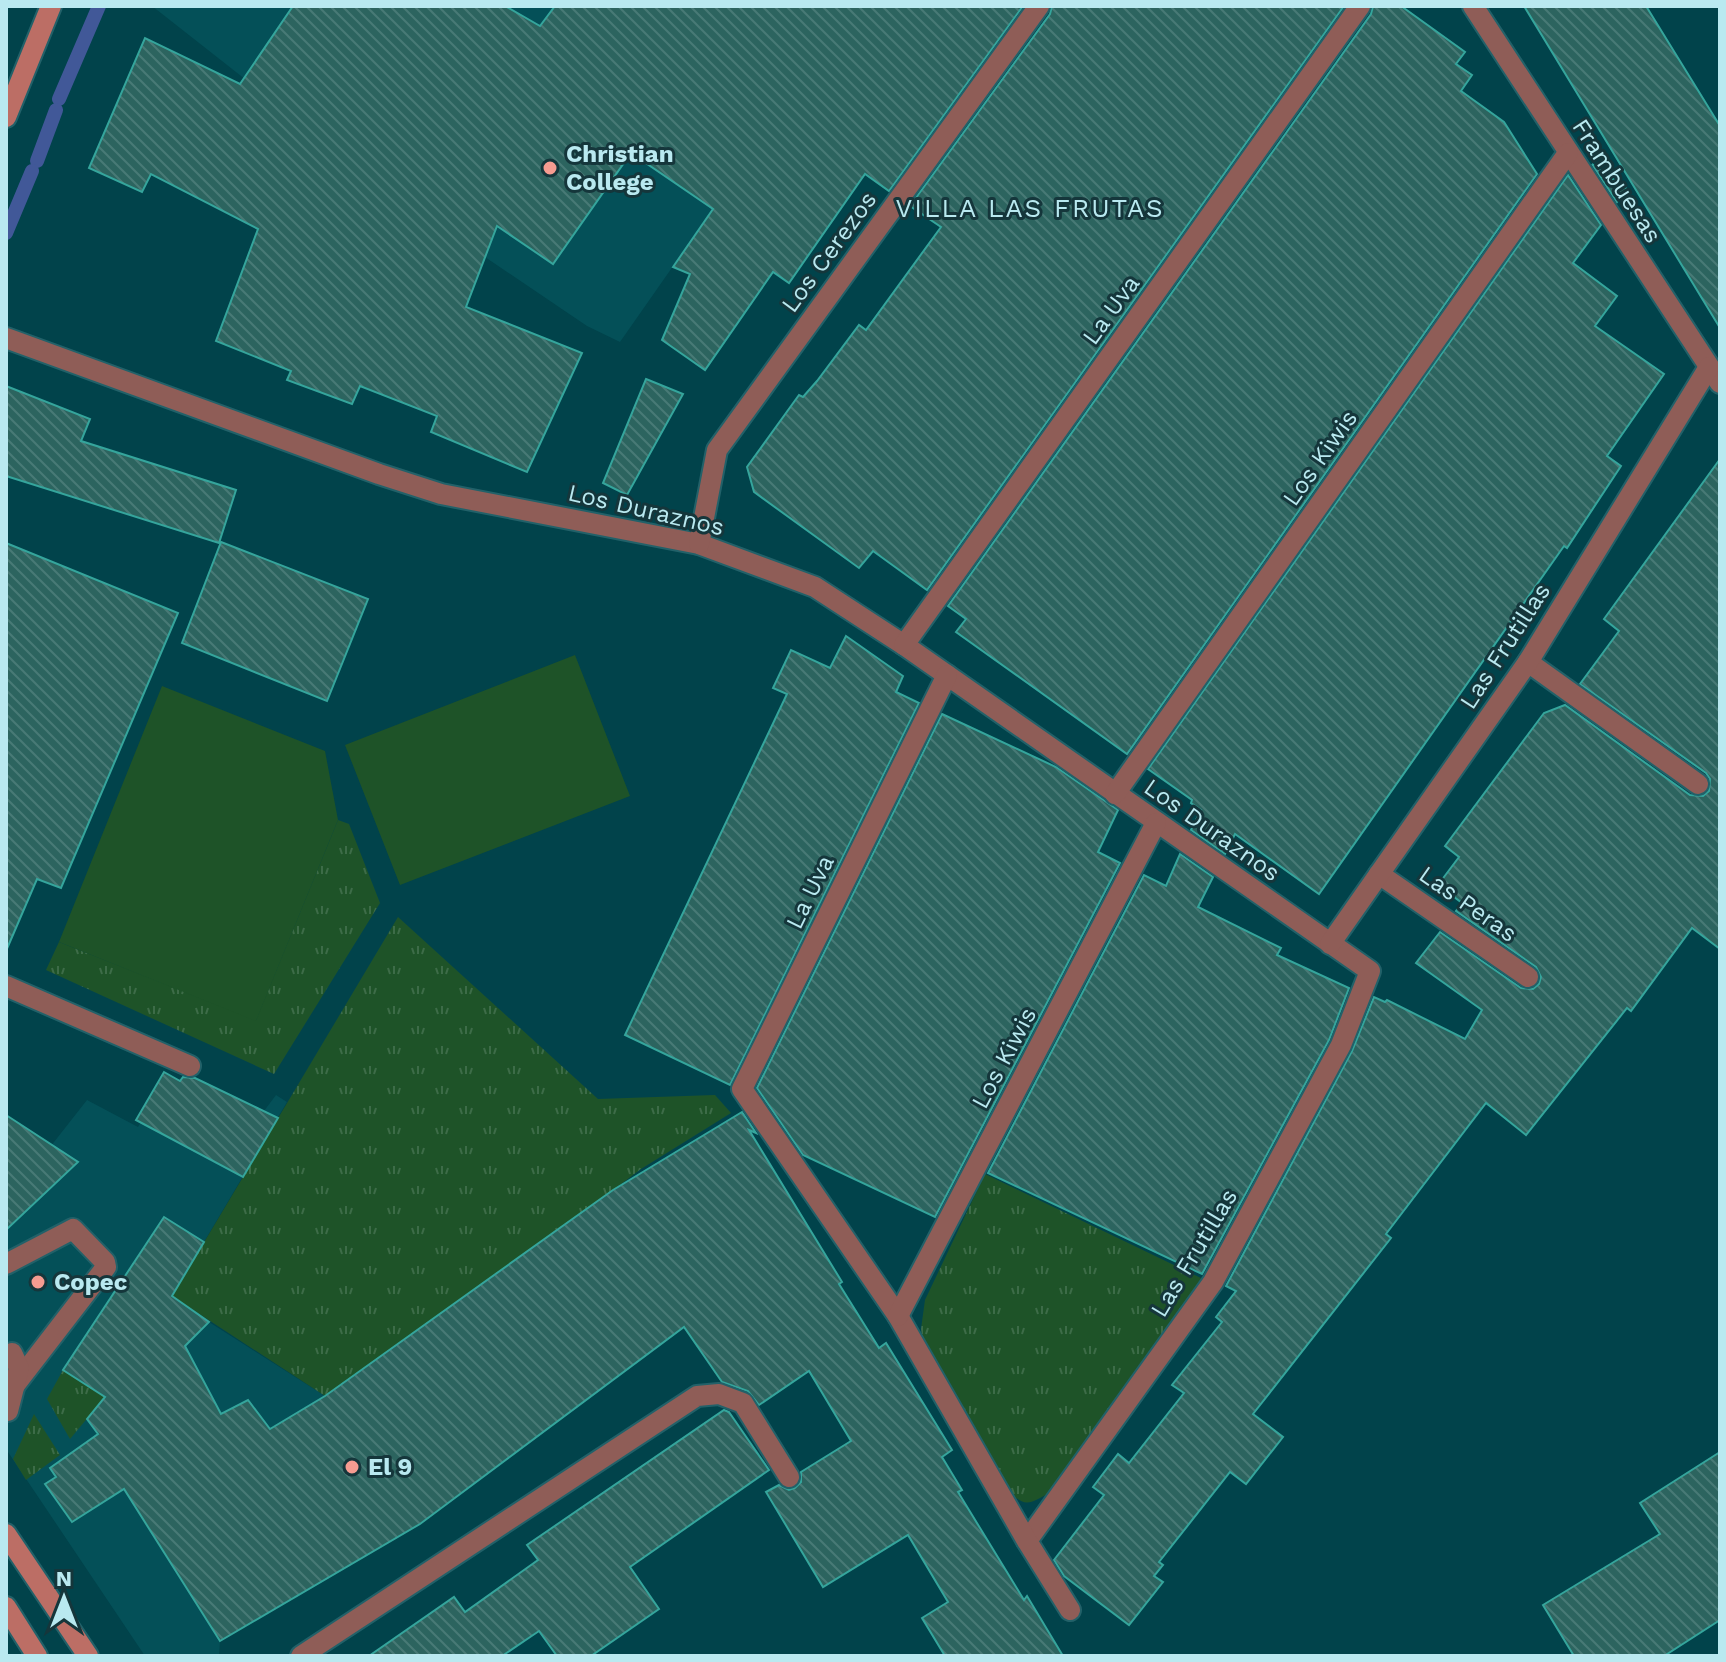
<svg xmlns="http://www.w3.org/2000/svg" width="1726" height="1662" font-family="'Work Sans',sans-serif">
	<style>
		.built { fill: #045058 }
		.grass { fill: url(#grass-tufts) }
		.pitch { fill: #1e5328 }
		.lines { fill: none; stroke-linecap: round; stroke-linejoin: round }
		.stream { stroke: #415898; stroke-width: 14 }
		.building { fill: url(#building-back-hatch); stroke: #35a59c; stroke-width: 2 }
		.lane-casing { stroke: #226169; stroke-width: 24 }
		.street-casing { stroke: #226169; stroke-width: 24 }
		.secondary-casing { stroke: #226169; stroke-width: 24 }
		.lane { stroke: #8f5d57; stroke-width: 20 }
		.street { stroke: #8f5d57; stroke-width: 20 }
		.secondary { stroke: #bc6e65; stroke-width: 20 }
		.poi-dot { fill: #f59c91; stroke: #15363b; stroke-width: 3 }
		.labels { text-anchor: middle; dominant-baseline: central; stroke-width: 6; stroke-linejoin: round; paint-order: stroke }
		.poi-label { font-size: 24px; font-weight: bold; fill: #b9e9f0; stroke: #15363b; text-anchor: start }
		.street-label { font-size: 24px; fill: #b9e9f0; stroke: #15363b }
		.neighbourhood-label { font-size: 26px; letter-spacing: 2px; fill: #b9e9f0; stroke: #15363b }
	</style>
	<defs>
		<pattern id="grass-tufts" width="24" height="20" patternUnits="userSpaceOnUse" patternTransform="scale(2)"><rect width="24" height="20" fill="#1e5328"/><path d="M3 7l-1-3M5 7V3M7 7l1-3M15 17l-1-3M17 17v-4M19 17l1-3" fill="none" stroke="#3d6c48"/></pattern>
		<pattern id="building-back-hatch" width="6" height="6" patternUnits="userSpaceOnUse" patternTransform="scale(2)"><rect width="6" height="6" fill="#2c645f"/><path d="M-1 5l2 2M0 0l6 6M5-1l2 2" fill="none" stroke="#487a76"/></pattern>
	</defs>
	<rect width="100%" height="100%" fill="#01434b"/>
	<!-- built -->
	<g class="built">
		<path d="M152 6H855L620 342 587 326 386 190Z"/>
		<path d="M164 1072 180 1081 185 1073 264 1111 276 1095 287 1102 172 1296 209 1322 325 1396 636 1324 654 1350 420 1524 220 1641 219 1656H145L6 1449V1194L21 1184 87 1100 138 1127 162 1085 159 1081Z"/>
	</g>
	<!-- grass -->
	<g class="grass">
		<path d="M338 820 349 824 380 903 274 1074 46 970 59 942 256 1020Z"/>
		<path d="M398 917 598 1099 715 1095 731 1113 641 1169 559 1231 325 1396 172 1296Z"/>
		<path d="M985 1174 1205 1280 1051 1492C1029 1504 1025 1509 1007 1489L923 1343 921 1329 925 1300Z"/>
		<path d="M63 1370 105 1397 70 1439 47 1399Z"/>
		<path d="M34 1414 60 1455 26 1480 13 1459Z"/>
	</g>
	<!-- pitch -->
	<g class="pitch">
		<path d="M575 655 630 796 400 885 345 745Z"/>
		<path d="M162 686 325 751 338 820 256 1021 59 942Z"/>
	</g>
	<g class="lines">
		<!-- stream -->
		<g class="stream">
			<path d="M59 99 99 6"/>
			<path d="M37 161 56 110"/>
			<path d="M6 233 32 171"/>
		</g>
	</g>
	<!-- building -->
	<g class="building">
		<path d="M293 6H505L540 26 555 6H1023L889 191 865 174 789 283 773 272 705 370 662 340 690 274 673 267 713 209 631 153 553 264 497 226 466 307 582 353 527 472 431 432 437 416 360 386 352 404 287 380 291 371 216 341 258 229 151 174 142 192 89 168 145 38 240 84Z"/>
		<path d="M1052 6H1344L927 590 873 551 859 568 754 492 747 467 799 395 803 397 817 381 859 325 866 330 941 227 910 206 1050 14Z"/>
		<path d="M1373 6H1401L1465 52 1456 64 1472 75 1461 91 1504 122 1537 174 1127 754 956 632 966 619 948 606 1371 14Z"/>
		<path d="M1524 6H1646L1720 126V328Z"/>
		<path d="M1592 164 1627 189 1617 202Z"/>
		<path d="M1568 175 1601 225 1573 263 1617 296 1595 326 1664 374 1607 456 1621 466 1567 548 1564 546 1319 894 1235 834 1225 854 1191 830 1201 810 1191 803 1192 800 1148 769Z"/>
		<path d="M646 379 683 394 627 495 603 483Z"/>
		<path d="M6 386 90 419 81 441 236 490 219 543 6 476Z"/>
		<path d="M1720 459V949L1692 928 1631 1011 1627 1008 1526 1135 1486 1103 1386 1234 1391 1238 1253 1414 1283 1437 1246 1484 1230 1472 1159 1562 1163 1565 1154 1576 1163 1582 1129 1625 1064 1576 1054 1560 1104 1495 1093 1487 1118 1454 1129 1463 1184 1393 1172 1385 1222 1322 1216 1317 1236 1291 1226 1286 1352 1051 1374 997 1385 1002 1387 1000 1465 1039 1482 1010 1416 963 1440 932 1521 988 1533 989 1539 984 1541 977 1536 967 1456 911 1462 903 1438 885 1459 857 1445 846 1544 713 1565 705 1690 795 1703 796 1709 791 1710 779 1706 773 1580 684 1619 631 1604 619Z"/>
		<path d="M221 542 368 599 327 701 182 643Z"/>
		<path d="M6 543 178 613 61 888 37 879 6 951Z"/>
		<path d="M846 636 903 676 896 692 919 703 730 1085 625 1035 787 694 773 688 791 650 830 668Z"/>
		<path d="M942 714 1056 767 1118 810 1098 852 1120 863 935 1217 803 1155 757 1088Z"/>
		<path d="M1180 854 1213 877 1198 907 1281 948 1277 955 1349 988 1329 1040 1202 1274 988 1173 1144 875 1166 886Z"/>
		<path d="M164 1072 180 1081 183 1077 195 1078 278 1118 243 1177 136 1120Z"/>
		<path d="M742 1112 756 1133 749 1130 842 1282 839 1284 879 1348 886 1343 952 1450 942 1457 962 1490 958 1492 1024 1600 1027 1596 1063 1656H945L922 1618 948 1602 908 1535 823 1587 766 1492 779 1485 789 1490 795 1488 801 1482V1472L851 1441 809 1371 759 1405 748 1391 722 1382 684 1327 420 1524 220 1641 124 1489 72 1522 45 1484 56 1477 50 1468 98 1434 87 1419 105 1397 63 1370 164 1217 204 1242 172 1296 209 1322 185 1346 221 1414 248 1400 270 1429 325 1396 613 1190Z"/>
		<path d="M6 1115 78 1162 6 1230Z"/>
		<path d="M724 1410 729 1412 769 1470 630 1567 659 1609 591 1656H557L539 1631 502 1656H369L454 1597 465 1612 538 1560 527 1545Z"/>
		<path d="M1720 1452V1620L1664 1656H1574L1543 1605 1660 1534 1640 1503Z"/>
	</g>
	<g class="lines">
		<defs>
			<g id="lane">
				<path d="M6 986 190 1066"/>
				<path d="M6 1264 73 1229 105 1262 106 1267 15 1385"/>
				<path d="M8 1411 19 1368 12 1353"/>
			</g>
			<g id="street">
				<path d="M1473 6 1720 383"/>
				<path d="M6 338 379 474 441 494 699 544 815 587 904 645 1370 971 1341 1045 1213 1282 1027 1541"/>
				<path d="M699 544 717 450 1039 6"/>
				<path d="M904 645 1360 6"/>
				<path d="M1528 662 1698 784"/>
				<path d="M947 675 742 1089 898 1316 1027 1541 1070 1610"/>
				<path d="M1115 794 1568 153"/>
				<path d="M1379 874 1528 977"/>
				<path d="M1330 944 1528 662 1709 367"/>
				<path d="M898 1316 1156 823"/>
				<path d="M301 1656 697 1396 719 1394 743 1403 789 1477"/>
			</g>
			<g id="secondary">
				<path d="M6 117 51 6"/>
				<path d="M6 1534 88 1656"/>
				<path d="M6 1607 37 1656"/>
			</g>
		</defs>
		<!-- lane casing -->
		<use href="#lane" class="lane-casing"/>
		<!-- street casing -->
		<use href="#street" class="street-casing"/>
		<!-- secondary casing -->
		<use href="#secondary" class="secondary-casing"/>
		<!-- lane -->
		<use href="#lane" class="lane"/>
		<!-- street -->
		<use href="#street" class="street"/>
		<!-- secondary -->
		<use href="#secondary" class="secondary"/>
	</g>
	<!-- markers -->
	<g class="poi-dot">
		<circle cx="550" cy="168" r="8"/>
		<circle cx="38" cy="1282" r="8"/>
		<circle cx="352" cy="1467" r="8"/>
	</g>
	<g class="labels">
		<!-- poi labels -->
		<g class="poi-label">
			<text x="566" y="154">Christian<tspan x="566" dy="28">College</tspan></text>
			<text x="54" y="1282">Copec</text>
			<text x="368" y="1467">El 9</text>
		</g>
		<!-- street labels -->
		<g class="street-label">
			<text transform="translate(1617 181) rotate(57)">Frambuesas</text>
			<text transform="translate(829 252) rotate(-54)">Los Cerezos</text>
			<text transform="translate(1111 310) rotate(-54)">La Uva</text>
			<text transform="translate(1320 458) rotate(-55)">Los Kiwis</text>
			<text transform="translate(646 510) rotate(13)">Los Duraznos</text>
			<text transform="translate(1505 646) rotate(-57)">Las Frutillas</text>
			<text transform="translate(1212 830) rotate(35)">Los Duraznos</text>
			<text transform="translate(810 892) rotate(-64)">La Uva</text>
			<text transform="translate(1468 904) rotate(35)">Las Peras</text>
			<text transform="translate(1004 1058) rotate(-62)">Los Kiwis</text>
			<text transform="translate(1194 1253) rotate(-59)">Las Frutillas</text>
		</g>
		<!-- neighbourhood labels -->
		<g class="neighbourhood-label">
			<text x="1030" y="208">VILLA LAS FRUTAS</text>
		</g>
	</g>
	<!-- border -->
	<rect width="1726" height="1662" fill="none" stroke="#b9e9f0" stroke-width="16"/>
	<!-- north arrow -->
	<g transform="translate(64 1598)" stroke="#15363b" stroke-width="6" paint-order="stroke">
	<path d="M0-6L14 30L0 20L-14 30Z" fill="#b9e9f0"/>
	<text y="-12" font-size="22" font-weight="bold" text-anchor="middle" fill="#b9e9f0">N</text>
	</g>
</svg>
